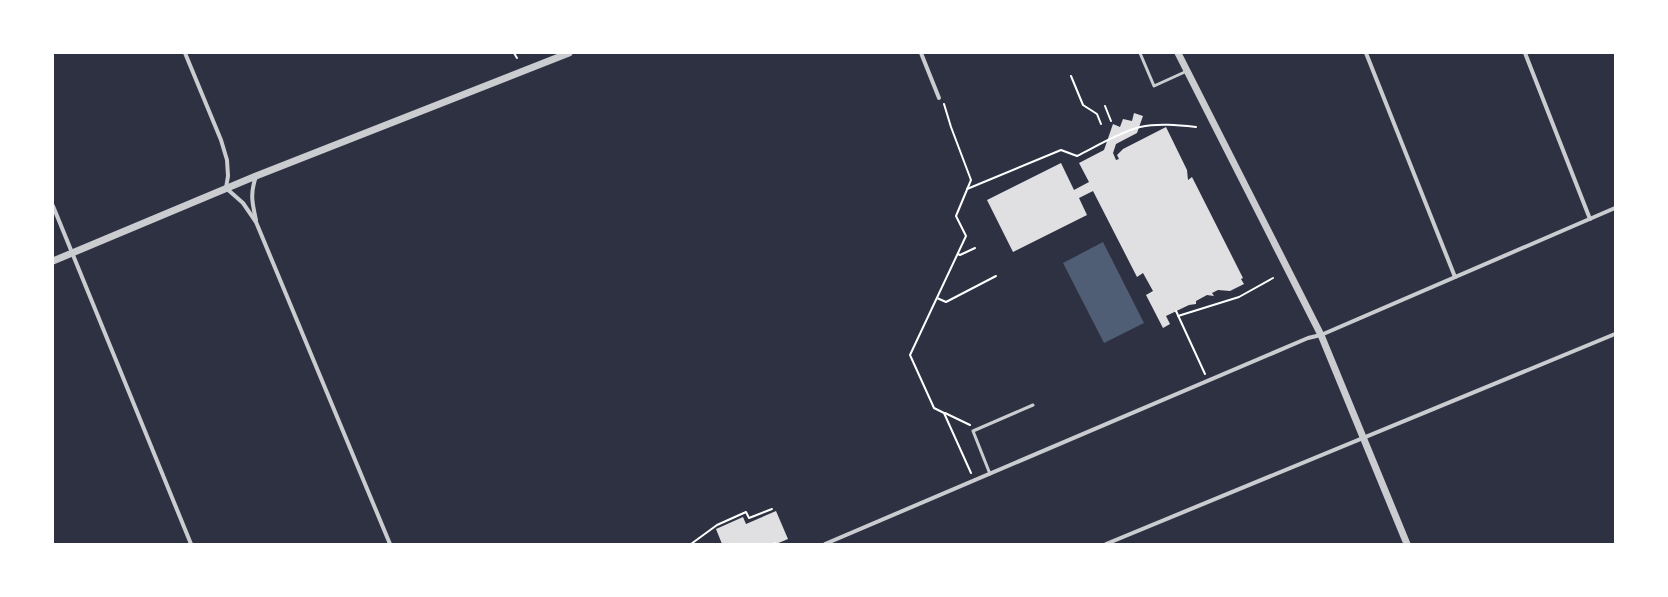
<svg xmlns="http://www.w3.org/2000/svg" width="1668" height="597" font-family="'IBM Plex Serif',serif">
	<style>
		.water { fill: #4f5d75 }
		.building { fill: #e0e0e3 }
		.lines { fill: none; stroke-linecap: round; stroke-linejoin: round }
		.path { stroke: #fff; stroke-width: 2 }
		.service { stroke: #caccd0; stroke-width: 3 }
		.minor { stroke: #caccd0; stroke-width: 4 }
		.tertiary { stroke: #caccd0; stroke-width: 7 }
	</style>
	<rect width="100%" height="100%" fill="#2d3142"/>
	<!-- water -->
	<path class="water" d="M1103 242 1144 323 1104 343 1063 263Z"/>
	<!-- building -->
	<g class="building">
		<path d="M1134 113 1143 116 1137 133 1116 144 1113 153 1116 160 1119 159 1117 155 1123 149 1166 127 1187 170 1188 180 1192 177 1243 278 1241 279 1244 284 1230 291 1218 290 1212 293 1214 296 1207 295 1196 301V304L1189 305 1166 316 1170 324 1163 328 1146 295 1153 291 1143 273 1137 277 1093 191 1079 198 1087 215 1013 252 987 200 1061 163 1074 190 1089 182 1079 163 1104 150 1113 124 1120 127 1123 119 1132 121Z"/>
		<path d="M776 511 788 539 776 544H722L716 529 743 517 746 524Z"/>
	</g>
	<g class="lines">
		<!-- path -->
		<g class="path">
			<path d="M514 53 517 58"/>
			<path d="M1071 76 1083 105 1097 114 1101 124"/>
			<path d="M944 104 951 127 971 180 956 216 966 236 910 355 934 408 944 413 971 473"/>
			<path d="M1105 106 1111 121"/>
			<path d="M967 189 1061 150 1077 156C1095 147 1120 132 1140 127 1158 123 1178 125 1196 127"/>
			<path d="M958 254 960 255 975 248"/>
			<path d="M937 298 946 302 996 276"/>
			<path d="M1176 311 1205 374"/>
			<path d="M1178 316 1239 297 1273 278"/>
			<path d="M945 413 970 425"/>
			<path d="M775 543 776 544"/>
			<path d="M691 544 717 525 746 512 749 518 772 509"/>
		</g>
		<!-- service -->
		<g class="service">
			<path d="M1140 53 1154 86 1187 71"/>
			<path d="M990 474 973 431 1033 405"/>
		</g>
		<!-- minor -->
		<g class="minor">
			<path d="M185 53 221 140 227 160 228 176 226 188 243 203 256 222 390 544"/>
			<path d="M921 53 939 98"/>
			<path d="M1366 53 1455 277"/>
			<path d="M1525 53 1590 219"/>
			<path d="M256 176C250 194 252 202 256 220"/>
			<path d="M53 206 191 544"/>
			<path d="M825 544 1308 338 1321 335 1615 208"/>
			<path d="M1106 544 1615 334"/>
		</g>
		<!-- tertiary -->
		<g class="tertiary">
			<path d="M1178 53 1321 335 1407 544"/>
			<path d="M53 261 256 176 569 53"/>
		</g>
	</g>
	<!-- border -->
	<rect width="1668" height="597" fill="none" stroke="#ffffff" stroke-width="108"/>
</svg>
